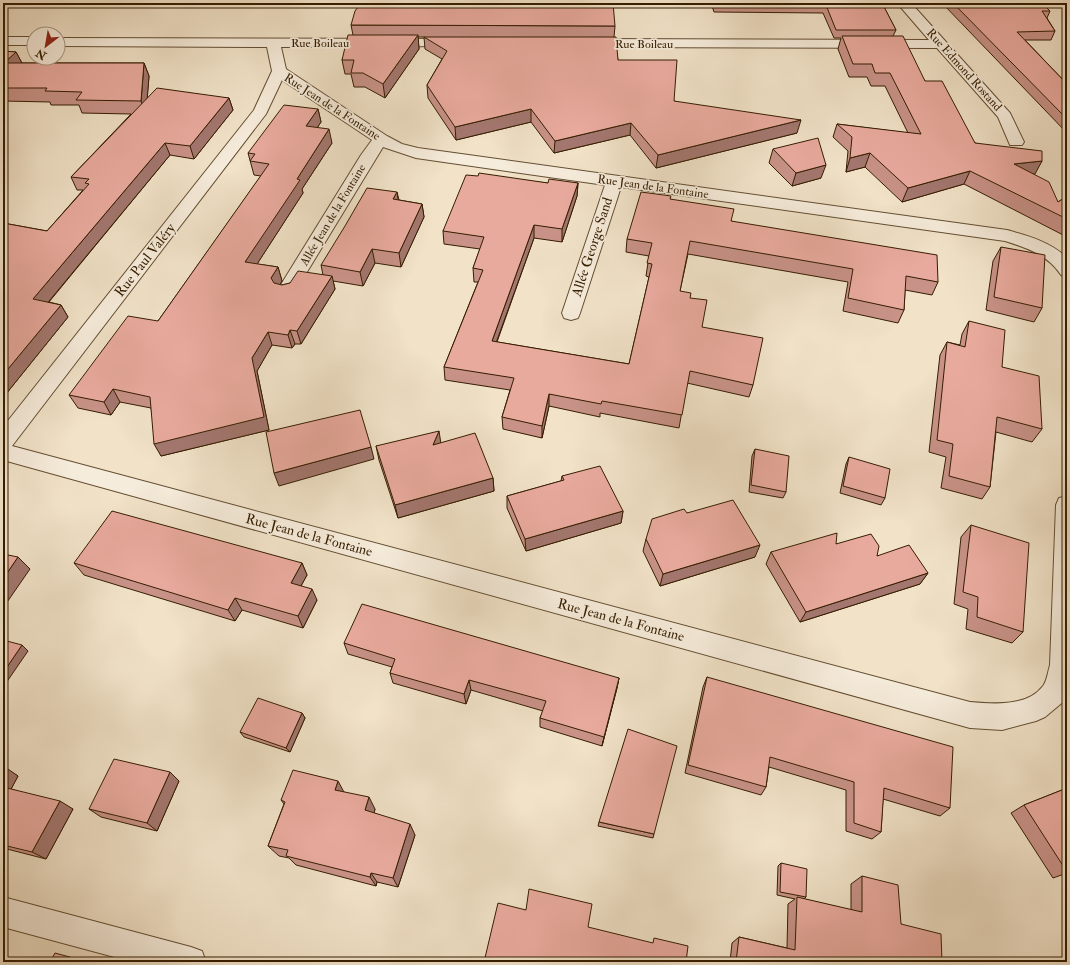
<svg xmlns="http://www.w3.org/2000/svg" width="1070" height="965" font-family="'IM FELL Double Pica',serif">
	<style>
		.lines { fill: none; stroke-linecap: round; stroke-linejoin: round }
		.street-casing { stroke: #644e32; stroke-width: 2 }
		.street { fill: #f6ecdb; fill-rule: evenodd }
		.wall { fill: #c89288; stroke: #351d00 }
		.shaded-wall { fill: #a3776f; stroke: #351d00 }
		.building { fill: #e9aa9e; stroke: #351d00 }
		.labels { text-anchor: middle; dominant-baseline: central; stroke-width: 3.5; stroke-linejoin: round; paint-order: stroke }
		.far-street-label { font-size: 12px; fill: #351d00; stroke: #f6ecdb }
		.street-label { font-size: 14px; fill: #351d00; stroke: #f6ecdb }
	</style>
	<rect width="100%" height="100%" fill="#f1e2c8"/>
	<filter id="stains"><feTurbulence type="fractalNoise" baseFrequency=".005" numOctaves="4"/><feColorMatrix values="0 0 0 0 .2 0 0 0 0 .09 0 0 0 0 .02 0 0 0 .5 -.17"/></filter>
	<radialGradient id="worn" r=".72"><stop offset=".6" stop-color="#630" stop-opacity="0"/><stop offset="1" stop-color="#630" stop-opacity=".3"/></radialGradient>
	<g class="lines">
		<defs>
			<g id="street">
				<path d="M897 3H911L1010 113 1024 142 1022 145H1010L998 117 937 48 587 47 582 46 580 43 582 40 587 39 929 40Z"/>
				<rect x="3" y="37" width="31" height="8"/>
				<path d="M58 38 455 39 460 40 462 43 460 46 281 47 286 69 387 136 402 144 418 148 1007 230C1028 236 1051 242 1067 258V277L1061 275C1048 255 1027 248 1005 241L621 187 580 313 578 318 571 320 564 318 562 313 605 185 416 158 383 147 293 295 286 297 279 295 277 291 361 155 372 140 282 80 266 114 12 446 970 702C994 704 1027 707 1043 686 1047 681 1048 671 1050 665L1056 505 1059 498 1067 496V693L1063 702 1045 717 1036 721 1002 730 970 728 3 460V427L254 110 272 71 267 47 58 46Z"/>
				<path d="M3 897 191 947 202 951 206 962H133L3 927Z"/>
			</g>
		</defs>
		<!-- street casing -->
		<use href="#street" class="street-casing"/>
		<!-- street -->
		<use href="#street" class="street"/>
	</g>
	<!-- wall -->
	<g class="wall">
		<path d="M711 3H882L896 30 893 36 925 81 975 143 1042 161 1034 174 1058 202 1067 196V237L964 184 902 202 865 167 846 172 848 151 833 137 837 124 908 133 885 86H871L867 77H849L838 49 841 38H834L823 13 714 12Z"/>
		<path d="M942 3H1042L1050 11 1047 18 1055 31 1051 40H1025L1067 84V133Z"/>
		<path d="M351 25 615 26 614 37 618 60 674 101 797 133 656 168 630 135 554 153 531 122 456 140 428 98 427 85 442 59 425 49 424 37H418L419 49 385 98 365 87H354L351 74H345L342 60 353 35Z"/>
		<path d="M3 51 16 52 22 63H144L149 76 147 98H229L233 110 194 159 170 155 49 302 61 305 68 317 6 394H3V223L47 231 83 190H77L71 177 131 114 82 113 79 105H51L50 102 3 101Z"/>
		<path d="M318 109 321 122 317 128 332 143 302 189 303 193 257 264 278 267 282 281 279 285H282L323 275 321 265 397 192 399 200 422 204 424 217 401 267 375 263 363 286 333 281 335 289 301 344H295L292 348 272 345 257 371 269 430 161 456 151 408 120 402 111 415 78 408 69 395 158 321 261 176 254 175 248 153Z"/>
		<path d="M773 149 821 178 792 186 769 163Z"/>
		<path d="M478 176 548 183H578L577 196 562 242 534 238 497 342 629 364 649 277 646 276 649 256 626 252 627 239 670 199 731 221 938 282 932 295 905 290 904 310 898 323 843 311 848 282 688 254 680 291 690 298 702 327 753 385 749 397 687 383 679 428 600 413V417L549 406 542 438 503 429 502 417 510 390 445 380 444 367 478 282H474L473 268 480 249 444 244 443 231Z"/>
		<path d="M1001 247 1042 308 1034 322 986 310 993 261Z"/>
		<path d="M969 321 1002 367 1042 429 1032 442 996 432 990 487 982 499 941 488 946 457 929 452 940 355 947 342 960 345 962 334Z"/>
		<path d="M441 443 493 478 494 491 398 518 379 460 376 446Z"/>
		<path d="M755 449 786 492 783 498 749 492 752 456Z"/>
		<path d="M849 457 885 498 881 505 840 493 846 464Z"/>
		<path d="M562 476 623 511 621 523 526 551 507 508V496L561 481Z"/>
		<path d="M687 513 755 557 660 586 643 551 646 539Z"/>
		<path d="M971 525 1023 632 1012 643 966 629 968 609 954 604 961 537Z"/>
		<path d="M836 544 877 556 928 573 920 584 800 622 766 564 771 552Z"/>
		<path d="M74 563H302L307 575 301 586 317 600 303 628 242 610 235 621 84 575Z"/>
		<path d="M344 643 619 678 617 688 602 746 540 727V718L543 711 471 690 466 704 393 683 390 673 392 667 348 654Z"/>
		<path d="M707 677 950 808 940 816 883 799 881 832 872 839 846 831V790L769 767 766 787 761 795 685 773 703 687Z"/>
		<path d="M302 713 305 718 290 752 244 737 240 732Z"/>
		<path d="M3 767 18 776 11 789 73 809 46 859 3 848Z"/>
		<path d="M179 781 157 831 101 817 89 809Z"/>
		<path d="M1067 788V873L1053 878 1011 813 1024 805Z"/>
		<path d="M344 792 375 809 374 813 415 835 398 887 377 882 376 886 296 865 289 858 279 856 268 846 284 804 281 800Z"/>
		<path d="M599 822 654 834 653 838 598 826Z"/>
		<path d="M781 863 806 897 804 899 851 910V884L862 876 901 924 942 962H730L732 943 739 937 787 948 788 904 795 899 777 895 778 866Z"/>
	</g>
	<!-- shaded-wall -->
	<g class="shaded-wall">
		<path d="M418 35 419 49 385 98 383 84Z"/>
		<path d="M16 52 23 65 4 63Z"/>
		<path d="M144 63 149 76 146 115 141 101Z"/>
		<path d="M229 98 233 110 194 159 190 146Z"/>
		<path d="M318 109 321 122 309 140 306 126Z"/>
		<path d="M531 109V122L456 140 455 127Z"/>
		<path d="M801 120 797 133 656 168 658 155Z"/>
		<path d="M631 123 630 135 554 153 555 141Z"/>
		<path d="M329 129 332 143 302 189 303 193 250 275 245 262 297 179Z"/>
		<path d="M165 143 170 155 40 312 33 299Z"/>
		<path d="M870 153 865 167 846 172 850 158Z"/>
		<path d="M1042 161 1035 174 1007 178 1014 164Z"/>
		<path d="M826 165 821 178 792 186 796 173Z"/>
		<path d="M970 171 964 184 902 202 908 188Z"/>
		<path d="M578 183 577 196 562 242V229Z"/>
		<path d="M397 192 399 206 393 199Z"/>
		<path d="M422 204 424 217 401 267 399 253Z"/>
		<path d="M534 225V238L492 354V341Z"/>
		<path d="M372 249 375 263 363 286 360 272Z"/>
		<path d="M278 267 282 281 276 292 271 278Z"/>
		<path d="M332 276 335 289 301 344 297 331Z"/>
		<path d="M61 305 68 317 6 394 3 390V375Z"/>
		<path d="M290 330 295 344 292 348 288 335Z"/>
		<path d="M268 332 272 345 257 371 269 430 161 456 154 444 252 358Z"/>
		<path d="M113 389 120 402 111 415 104 402Z"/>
		<path d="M549 394V406L542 438V426Z"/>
		<path d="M439 431 441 444 433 445Z"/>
		<path d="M371 447 374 459 279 486 274 473Z"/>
		<path d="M493 478 494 491 398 518 395 505Z"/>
		<path d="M623 511 621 523 526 551 525 539Z"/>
		<path d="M760 545 755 557 660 586 663 574Z"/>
		<path d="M18 557 30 569 3 608V579Z"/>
		<path d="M302 563 307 575 296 595 291 583Z"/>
		<path d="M928 573 920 584 800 622 806 612Z"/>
		<path d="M312 589 317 600 303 628 298 616Z"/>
		<path d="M235 598 242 610 235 621 228 610Z"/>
		<path d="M22 645 28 651 6 683 3 680V673Z"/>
		<path d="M619 678 617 688 602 746 604 737Z"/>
		<path d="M469 680 471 690 466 704 464 694Z"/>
		<path d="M302 713 305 718 290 752 286 748Z"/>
		<path d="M5 767 18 776 9 793 3 789V770Z"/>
		<path d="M170 772 179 781 157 831 147 823Z"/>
		<path d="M338 781 345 794 335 790Z"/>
		<path d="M369 797 375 809 372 821 365 810Z"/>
		<path d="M60 801 73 809 46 859 32 852Z"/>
		<path d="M410 824 415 835 398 887 393 878Z"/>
		<path d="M371 873 377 882 376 886 370 877Z"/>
	</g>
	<!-- building -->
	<g class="building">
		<path d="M361 3H613L615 26 351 25 355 11Z"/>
		<path d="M715 3H882L896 30H836L826 5 716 4Z"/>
		<path d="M953 3H1042L1050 11H1042L1055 31 1017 32 1067 84V119Z"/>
		<path d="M348 35H418L383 84 363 73H351L354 60H342Z"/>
		<path d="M842 36H903L925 81H942L975 143 1042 151V161L1014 164 1049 182 1058 202 1067 196V219L970 171 908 188 870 153 850 158 852 137 837 124 921 134 890 73H875L872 64H853Z"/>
		<path d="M424 37H616L618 60H677L674 101 801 120 658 155 631 123 555 141 531 109 455 127 427 85 447 51Z"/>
		<path d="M3 51 16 52 4 63H144L141 101 76 100 82 92 45 91 47 88H3Z"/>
		<path d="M157 88 229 98 190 146 165 143 33 299 61 305 3 375V223L47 231 89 184 85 183 89 179 71 177Z"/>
		<path d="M284 105 318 109 306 126 329 129 297 179 300 180 245 262 278 267 271 278 274 283 282 285 290 283 298 271 332 276 297 331 290 330 288 335 268 332 252 358 264 417 154 444 150 397 113 389 104 402 69 395 128 316 158 321 269 164 250 161 255 154 248 153Z"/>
		<path d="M818 138 826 165 796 173 773 149Z"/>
		<path d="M479 173 548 183 549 179 578 183 562 229 534 225 492 341 629 364 652 264 647 263 652 243 627 239 641 192 671 196 670 199 734 209 731 221 937 255 938 282 906 276 904 310 848 298 853 269 690 241 680 291 691 293 690 298 707 300 702 327 763 338 753 385 690 371 682 415 602 401 601 404 549 394 542 426 502 417 514 378 444 367 483 270 473 268 484 237 443 231 466 175 478 176Z"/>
		<path d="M367 188 397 192 393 199 422 204 399 253 372 249 360 272 321 265 345 226Z"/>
		<path d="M1001 247 1045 255 1042 308 994 297Z"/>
		<path d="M969 321 1005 330 1002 367 1039 376 1042 429 997 417 990 487 949 476 953 444 937 440 947 342 965 347Z"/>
		<path d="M360 410 371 447 274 473 266 432Z"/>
		<path d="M439 431 433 445 475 433 493 478 395 505 376 446Z"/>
		<path d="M755 449 789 456 786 492 751 485Z"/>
		<path d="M849 457 890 469 885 498 843 486Z"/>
		<path d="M600 466 623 511 525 539 507 496 564 480 562 476Z"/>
		<path d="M733 500 760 545 663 574 646 539 652 519 684 509 687 513Z"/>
		<path d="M112 511 302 563 291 583 312 589 298 616 235 598 228 610 74 563Z"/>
		<path d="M971 525 1029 543 1023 632 977 617 978 597 963 592Z"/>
		<path d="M837 533 836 544 871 534 879 546 877 556 909 545 928 573 806 612 771 552Z"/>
		<path d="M3 554 18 557 3 579Z"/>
		<path d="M362 604 619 678 604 737 540 718 546 701 469 680 464 694 390 673 395 659 344 643Z"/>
		<path d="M3 640 22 645 3 673Z"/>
		<path d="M707 677 953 747 950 808 884 788 881 832 854 823V782L770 757 766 787 688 765Z"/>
		<path d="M258 698 302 713 286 748 240 732Z"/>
		<path d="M628 729 677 746 654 834 599 822Z"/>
		<path d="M114 759 170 772 147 823 89 809Z"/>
		<path d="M293 770 338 781 335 790 369 797 365 810 410 824 393 878 371 873 370 877 286 856 288 850 268 846 285 802 281 800Z"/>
		<path d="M3 787 60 801 32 852 3 845Z"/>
		<path d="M1067 788V872L1024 805Z"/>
		<path d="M781 863 807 869 806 897 780 892Z"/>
		<path d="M862 876 898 885 901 924 941 934 942 962H736L739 937 795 950 797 897 862 912Z"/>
		<path d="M529 889 592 904 588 927 653 943 654 938 688 946 686 962H484L498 903 526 910Z"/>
		<path d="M55 953 88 962H50Z"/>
	</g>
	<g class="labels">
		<!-- far-street labels -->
		<g class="far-street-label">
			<text x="320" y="43">Rue Boileau</text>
			<text x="644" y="44">Rue Boileau</text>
			<text transform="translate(964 70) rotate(48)">Rue Edmond Rostand</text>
			<text transform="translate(332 107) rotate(33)">Rue Jean de la Fontaine</text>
			<text transform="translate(653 187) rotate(8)">Rue Jean de la Fontaine</text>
			<text transform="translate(333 215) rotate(-59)">Allée Jean de la Fontaine</text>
		</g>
		<!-- street labels -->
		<g class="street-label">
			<text transform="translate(592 247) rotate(-72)">Allée George Sand</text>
			<text transform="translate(145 260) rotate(-52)">Rue Paul Valéry</text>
			<text transform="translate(309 535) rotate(15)">Rue Jean de la Fontaine</text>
			<text transform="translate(621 620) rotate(15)">Rue Jean de la Fontaine</text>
		</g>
	</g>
	<!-- margin -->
	<rect width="1070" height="965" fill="none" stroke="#f1e2c8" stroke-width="16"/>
	<rect x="4" y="4" width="1062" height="957" fill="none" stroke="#351d00" stroke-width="2"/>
	<rect x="8" y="8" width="1054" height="949" fill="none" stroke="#351d00"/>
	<!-- north arrow -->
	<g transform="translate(46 46) rotate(211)"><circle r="19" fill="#f6ecdb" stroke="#a99983"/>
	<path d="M0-3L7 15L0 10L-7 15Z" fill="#8f2418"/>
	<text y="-6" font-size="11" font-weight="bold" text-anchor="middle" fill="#351d00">N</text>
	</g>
	<rect width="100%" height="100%" filter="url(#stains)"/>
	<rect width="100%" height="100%" fill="url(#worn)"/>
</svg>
